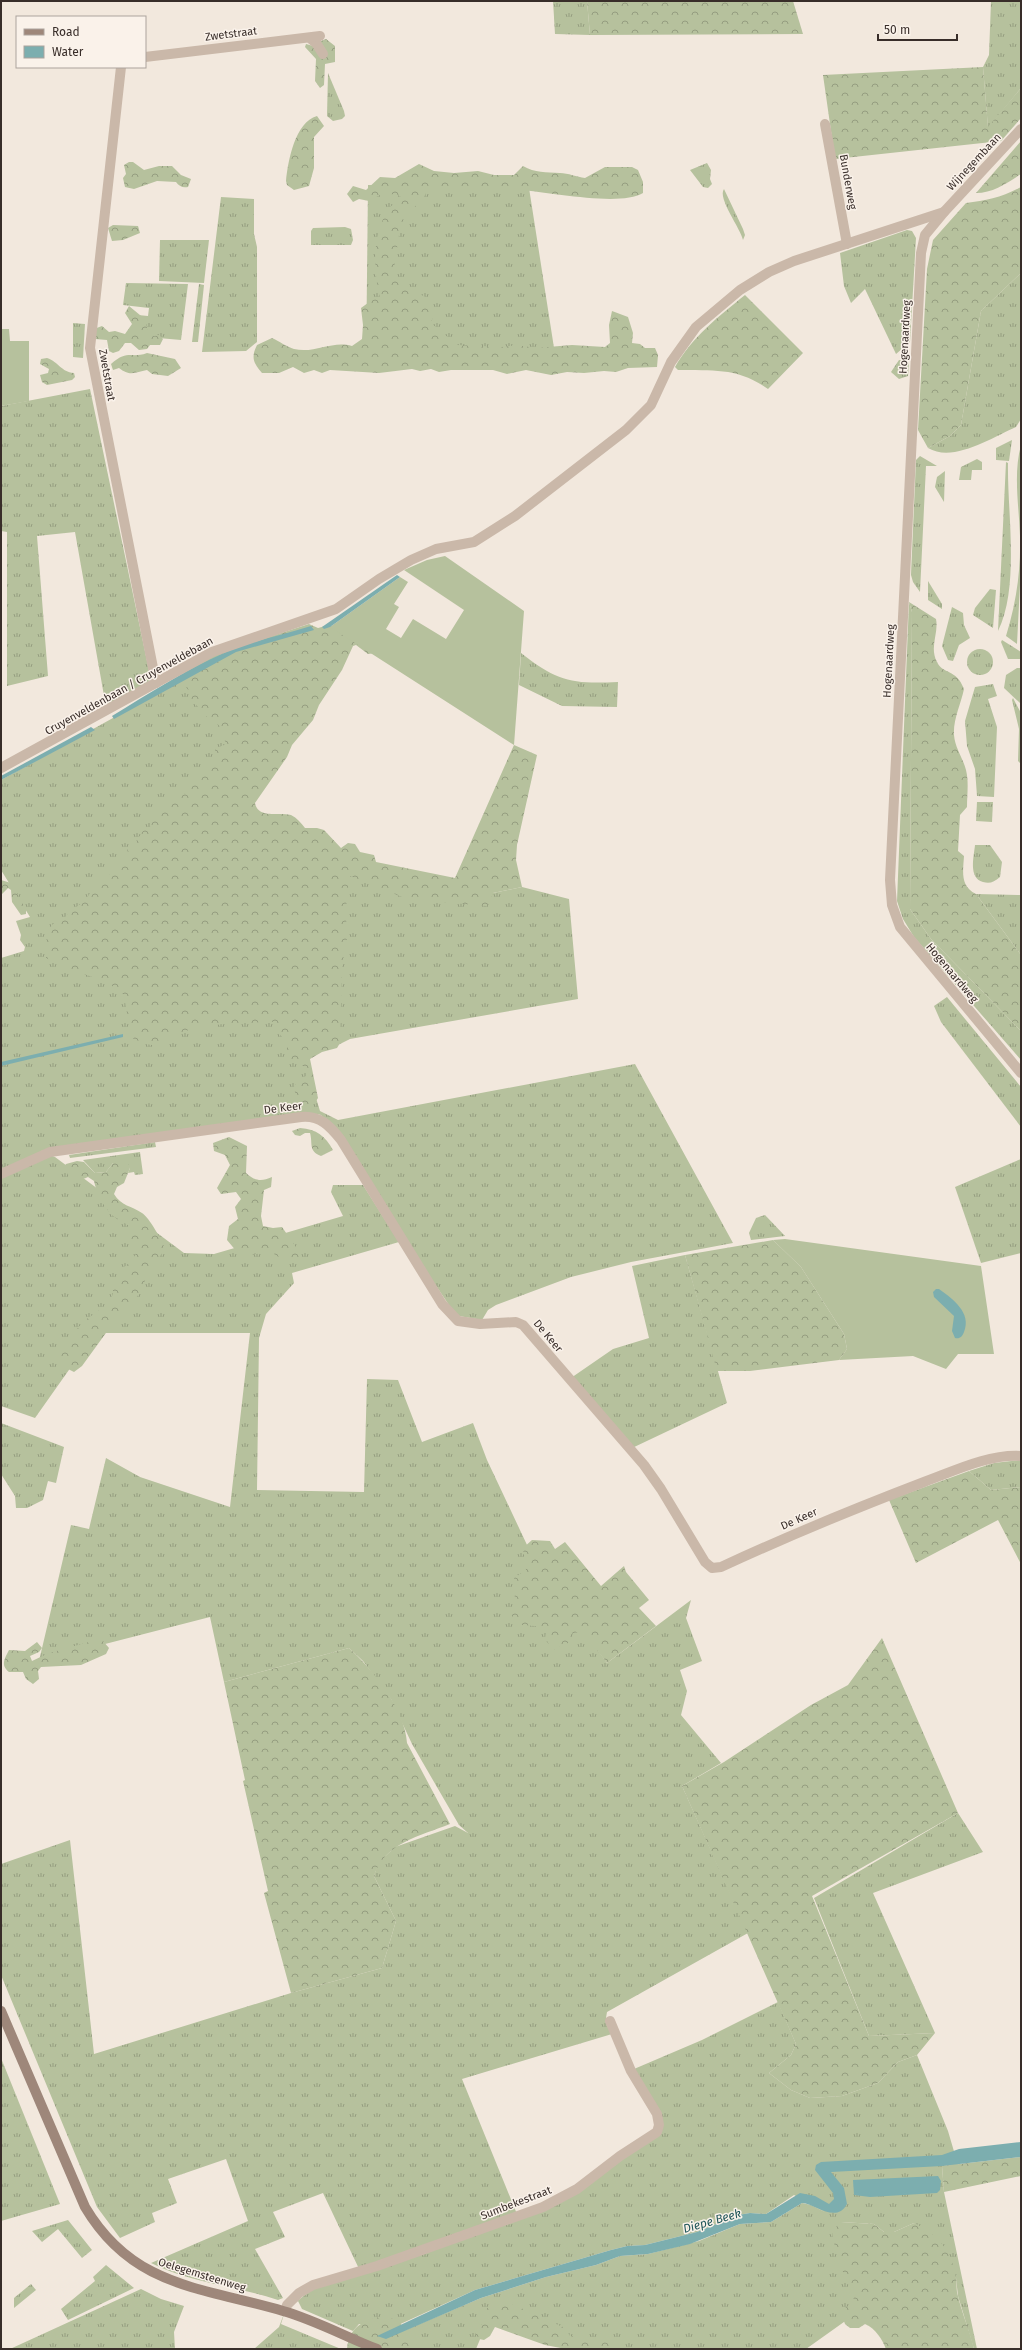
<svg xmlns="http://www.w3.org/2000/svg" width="1022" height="2350" font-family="'Fira Sans',sans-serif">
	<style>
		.grass { fill: url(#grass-tufts) }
		.forest { fill: url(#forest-crowns) }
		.garden { fill: #b6c19d }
		.water { fill: #7caeaf }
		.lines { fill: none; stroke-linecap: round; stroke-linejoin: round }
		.street { stroke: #cab8a9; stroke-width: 10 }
		.secondary { stroke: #9e877a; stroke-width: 10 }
		.labels { text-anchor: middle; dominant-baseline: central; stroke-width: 3; stroke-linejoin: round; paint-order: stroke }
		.street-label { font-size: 11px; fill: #382d29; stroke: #faf2ea }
		.water-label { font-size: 12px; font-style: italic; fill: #1f5659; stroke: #faf2ea }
	</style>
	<defs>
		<pattern id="grass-tufts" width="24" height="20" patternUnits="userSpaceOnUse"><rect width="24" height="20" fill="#b6c19d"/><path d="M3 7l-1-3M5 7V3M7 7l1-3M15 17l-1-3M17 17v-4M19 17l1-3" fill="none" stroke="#959d80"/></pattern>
		<pattern id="forest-crowns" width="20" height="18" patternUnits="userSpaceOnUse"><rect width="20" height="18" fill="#b6c19d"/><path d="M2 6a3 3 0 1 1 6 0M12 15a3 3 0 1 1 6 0" fill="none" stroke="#959d80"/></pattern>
	</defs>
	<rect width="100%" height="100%" fill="#f2e8dd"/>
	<!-- grass -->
	<g class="grass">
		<path d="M553 1H587L590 35 555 34Z"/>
		<path d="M991 1H1021V88L988 128 983 67 989 55Z"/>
		<path d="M328 73 344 111 345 116 342 119 333 121 327 116Z"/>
		<path d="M707 163 711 170 710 179 712 184 708 188 703 187 690 170Z"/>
		<path d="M368 185 529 188 557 367H366Z"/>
		<path d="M724 189 743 229 745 235 743 240C741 229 717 198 724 189Z"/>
		<path d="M221 197 254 199V234L257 247V342L246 351 202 352Z"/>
		<path d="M345 227 351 229 353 240 351 245H311V231L313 228Z"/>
		<path d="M907 230 912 231 916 238 910 342 896 354 865 289 851 303 844 286 840 253Z"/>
		<path d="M160 240H209L204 283 159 281Z"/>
		<path d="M1021 273V419L1016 427C991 438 953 463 928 448L950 436 961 425 981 311Z"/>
		<path d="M126 283 188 284 181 340 136 336 138 315 148 316 149 308 123 305Z"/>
		<path d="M199 284 204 285 198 342H192Z"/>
		<path d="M73 323 85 324 83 358 73 357Z"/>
		<path d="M899 360 907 361 909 363 908 376 899 379 891 372Z"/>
		<path d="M90 389 151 680 106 707 75 532 37 536 48 676 7 686V532L1 531V406Z"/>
		<path d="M1012 440 1009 461 996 460V448Z"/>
		<path d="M1021 445V565L1017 644 1006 636C1016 604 1021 571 1020 536 1019 506 1013 474 1021 445Z"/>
		<path d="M920 456 937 466H926L920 592 913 582 911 575 916 460Z"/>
		<path d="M977 459 982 462V470H972L971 480H959L961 467Z"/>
		<path d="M1006 462 1008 463C1007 511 1020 587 998 631Z"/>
		<path d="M945 471 944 502 935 487 937 477Z"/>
		<path d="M928 581 942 604V609L928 600Z"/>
		<path d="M990 589 996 590 993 628 973 615 975 608Z"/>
		<path d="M909 602 912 612 910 909 931 939 1021 1031V1060L914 937 903 919 897 901Z"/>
		<path d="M952 607 963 613 964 625 970 638 959 645 953 661 948 660 942 646Z"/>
		<path d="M1002 640 1021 652V659H1008L1001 642Z"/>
		<circle cx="980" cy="662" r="13"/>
		<path d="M521 653C558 682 572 684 618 682L617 707 562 706 519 685Z"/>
		<path d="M1017 668H1021L1020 703 1004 688 1006 675Z"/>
		<path d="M187 677 238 749 242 1018 276 1019 307 1053 312 1085 320 1111 338 1120 635 1064 733 1243 631 1262 571 1277 496 1305 488 1310 482 1320 459 1316 453 1311 321 1115 317 1114 41 1151 55 1157 184 1253 214 1254 343 1216 331 1192 333 1185H363L399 1242 292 1273 294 1283 266 1314 259 1338 257 1490 364 1492 367 1379 398 1380 422 1442 473 1423 487 1460 536 1564 607 1663 691 1600 686 1618 702 1661 680 1670 687 1691 681 1715 721 1763 682 1786 748 1933 607 2012 606 2018 612 2034 462 2079 519 2219 660 2135 663 2122 634 2069 702 2040 778 2002 796 2044 791 2055 769 2073 791 2090 810 2098 842 2096 878 2083 898 2062 917 2055 948 2131 958 2165 942 2166 944 2192 977 2349H974L958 2296 956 2278 914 2223 894 2232H884L874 2224 841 2222 865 2307 806 2349H597L493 2308 476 2349H419L389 2337 481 2298 546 2277 596 2265 620 2256 648 2254 699 2241 740 2224 771 2222 802 2203 811 2205 825 2212 794 2195 766 2214 750 2213 738 2215 697 2232 645 2245 627 2246 611 2250 475 2290 396 2326 359 2324 353 2331 302 2309 298 2301 285 2311 281 2324 341 2349H254L279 2327 285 2311 311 2290 361 2273 323 2193 273 2212 285 2237 255 2249 283 2298 278 2300C236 2286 191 2283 151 2263L248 2221 226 2159 168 2179 177 2203 152 2213 155 2222 120 2238 97 2207 1 1975V1864L70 1840 94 2054 291 1993 382 1968 396 1921 374 1876 378 1863 395 1847 455 1826 468 1833 459 1825 412 1744 391 1699 363 1661 349 1648 224 1682 210 1617 39 1661 71 1525 89 1529 106 1458 140 1477 230 1507 250 1333H95L35 1418 1 1406V958L24 951 25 947 20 940 21 935 16 921 30 917 1 870V780Z"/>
		<path d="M993 684 997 696 988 699 997 727 994 797 977 796 975 769 967 746 965 721 975 687Z"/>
		<path d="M1013 698 1021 713V764L1018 761 1019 729 1012 700Z"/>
		<path d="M977 802H993L992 822 976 821Z"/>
		<path d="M975 845H990L1002 862 1000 877C994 882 990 884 983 882 968 878 974 856 975 845Z"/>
		<path d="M349 874 493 893 522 887 569 899 578 999 350 1039 338 1045 337 932Z"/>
		<path d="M976 894 1021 895V955Z"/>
		<path d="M947 997 1021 1087V1127L941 1022 934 1006Z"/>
		<path d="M155 1142 156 1147 70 1158 69 1155Z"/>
		<path d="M140 1152 143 1174 135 1175 134 1172 128 1173 130 1168 113 1163 106 1172 95 1173 83 1160Z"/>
		<path d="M1021 1159V1253L981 1263 955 1187Z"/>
		<path d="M765 1215 785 1236 751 1240 749 1233 756 1218Z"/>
		<path d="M685 1255 727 1403 630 1449 568 1380 613 1349 649 1338 632 1266Z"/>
		<path d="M1 1423 64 1447 56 1483 48 1481 43 1500 27 1508H16L15 1496 1 1474Z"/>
		<path d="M1021 1460V1487L991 1490 969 1471 994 1463Z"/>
		<path d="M958 1813 983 1852 873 1893 935 2033 869 2036 814 1898Z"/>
		<path d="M1 2058 60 2204 1 2221Z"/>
		<path d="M68 2220 92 2250 82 2258 58 2229 42 2242 32 2231Z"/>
		<path d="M106 2265 134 2288 68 2320 61 2309 95 2281 93 2277Z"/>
		<path d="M31 2284 36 2290 14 2308V2298Z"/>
		<path d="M141 2289 161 2299 184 2306 174 2332 175 2349H10Z"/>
	</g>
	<!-- forest -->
	<g class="forest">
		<path d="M587 1H793L803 34 590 35Z"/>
		<path d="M326 39 335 46V62L325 64 324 85 320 88 315 81 316 59 305 47 306 44 317 47 321 41Z"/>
		<path d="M983 67 988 127 1021 88V118L1001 141 835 159 823 75Z"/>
		<path d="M317 116 324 126 314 137V168L309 186 294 190 287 185 286 181C288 161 295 122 317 116Z"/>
		<path d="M1021 141V174C1007 183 993 193 976 193Z"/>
		<path d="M129 162H133L144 170 159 166H172L181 175 191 179 188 187C182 188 179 186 176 182L157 181 134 189 125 187 123 178 126 174 124 165Z"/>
		<path d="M419 164 434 171 454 173 478 171 494 175H514L523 166C535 173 546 172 560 173 568 173 577 177 585 178L605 167H632L638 170 643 182V193C620 207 550 192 520 190 489 189 458 191 427 191L423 199 404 217 399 235 394 269 402 284 427 298 435 310 431 323 457 345 504 347 516 345 536 348 572 345 605 347 610 343 609 325 612 311 628 317 633 333 632 343 640 344 645 348H655L658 355 657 367 628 368 616 372 604 371 584 373 567 372 551 375 526 370 507 374 493 370H451L439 372 431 369 420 371 412 369 379 373 330 370 322 373 314 370 304 373 293 367 279 373H262C253 363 251 357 257 345L272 338C279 341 287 347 294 349 315 354 332 340 352 346L362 339 363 325 361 308 372 300 380 298C373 270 372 235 388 210 391 205 397 201 401 197L396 194 380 195 369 201 359 199 353 202 347 194 353 186 366 190 380 177 395 178Z"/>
		<path d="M1021 187V273L981 311 961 425 950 436 928 448 918 430 927 269 933 240 966 203C986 201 1003 197 1021 187Z"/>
		<path d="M113 225 138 226 140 233 123 240 112 241 108 228Z"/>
		<path d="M745 295 803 353 768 389C737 367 714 371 678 370L675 367C693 336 718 317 745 295Z"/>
		<path d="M129 306 146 320 148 337 159 335 163 339 160 345H150L147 349 139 350 131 343H125L119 351 113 353 109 351 107 340 95 339 94 329 102 326 109 332 115 331 125 334 132 324 125 313Z"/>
		<path d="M147 353 175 359 181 368 168 376 152 374 147 370C136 372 130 377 119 368L113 370 111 364C128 349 131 359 147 353Z"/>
		<path d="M47 358C59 362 61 372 74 373L75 377 72 380 47 385 42 382 40 375 48 373 49 369 40 364 41 359Z"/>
		<path d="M909 602 936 619C939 633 929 647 937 662 943 675 956 668 964 689 961 704 953 719 954 735 955 748 963 758 966 770 969 782 967 795 967 807L960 815 958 851 964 856C963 872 960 886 976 894L1021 955V1031L931 939 910 909 912 612Z"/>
		<path d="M309 624 318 628 329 625 376 653 368 654 356 645 353 646 342 670 319 705 313 720 292 745 287 757 255 803C258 819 279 812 291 815 297 818 301 823 305 828H317L324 830 341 848 348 843 355 844 360 852 374 855 376 862 455 878 514 745 537 755 517 845 516 860 522 887 493 893 487 906 407 899 350 876 348 886 350 898 346 902 348 909 346 923 349 927 342 966 340 1043 337 1048 322 1052 310 1059 318 1098 314 1104 304 1106 296 1099 294 1086 300 1079 306 1076V1068L298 1063 297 1059H291L287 1051V1043L278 1032 276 1024 271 1021C259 1023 249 1023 237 1023 220 1023 201 1028 185 1031 174 1034 168 1044 158 1045 149 1046 139 1042 131 1037L124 995 107 982 69 969 46 958 47 941 45 934 53 924 63 920 69 912 85 901 96 884 114 871 122 858 128 853 127 849 131 844 135 843 143 831 150 827C155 813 170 794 186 793L188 783 210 764H213L215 760V749L226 744 220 727 212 717H207L191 699 192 693C182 687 182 672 188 663Z"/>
		<path d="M1 880 11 883 26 909V914L21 915 12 902 11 890 8 888 1 895Z"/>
		<path d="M300 1128C317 1129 325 1136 333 1150L321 1156C308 1151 313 1143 310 1133H305L300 1136 295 1135 292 1131Z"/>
		<path d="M229 1137 247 1146 246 1173C255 1181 261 1182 272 1177L271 1187 264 1190 261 1216 263 1226 273 1228 282 1227 302 1256 295 1263 286 1262 271 1252 249 1255 237 1252 227 1240 229 1226 238 1219 235 1207 241 1199 236 1192 221 1194 217 1188 230 1165 225 1155 214 1151 213 1143Z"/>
		<path d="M77 1161 84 1162 95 1173 106 1172 113 1163 127 1161 130 1168 124 1183 117 1187 114 1194C121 1206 132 1206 142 1213 149 1217 163 1242 165 1249L148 1273 141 1291 133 1302 111 1326 82 1366 74 1372 60 1365 61 1347 84 1321 109 1303 113 1294V1285L119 1277 122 1268 131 1263 136 1253 129 1240 132 1230C129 1223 118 1221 112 1215 104 1207 96 1192 94 1181L88 1177C76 1183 69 1179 64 1167L66 1164Z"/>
		<path d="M773 1240 801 1267 844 1334 847 1349 839 1360 750 1371H717L685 1255Z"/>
		<path d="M969 1471 991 1490 1021 1487V1564L998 1520 916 1563 889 1500Z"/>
		<path d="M532 1540 550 1541 555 1549 565 1542 601 1586 624 1566 626 1572 649 1600 639 1608 656 1626 607 1663 582 1631 571 1634 568 1643 553 1650 545 1639 547 1627 522 1625 507 1612 515 1604 514 1578 526 1570 523 1548Z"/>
		<path d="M882 1638 958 1813 812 1896 869 2036 935 2033 917 2055 898 2062 878 2083 842 2096 810 2098 791 2090 769 2073 791 2055 796 2044 682 1786 724 1762 811 1705 848 1685Z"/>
		<path d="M96 1640 103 1641 109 1648 106 1654 81 1665 41 1667 38 1671 39 1679 33 1684 26 1679 23 1672H9C0 1665 5 1658 9 1650L25 1651 37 1642 42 1648 39 1652 30 1656 32 1661 49 1653Z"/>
		<path d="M349 1648C373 1670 405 1709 407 1743L450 1824C420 1836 384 1843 374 1876L396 1921 382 1968 291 1993 264 1893 268 1891 243 1781 245 1780 224 1682Z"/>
		<path d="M1021 2157V2176L944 2192 942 2166Z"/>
		<path d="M841 2222 874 2224 884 2232H894L914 2223C939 2235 952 2251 956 2278 957 2284 956 2291 958 2296 962 2314 970 2331 974 2349H886C882 2339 876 2329 865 2324L859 2328H850L845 2324 842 2316 845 2308 854 2303C854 2293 850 2288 846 2280 840 2264 834 2248 832 2231Z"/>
		<path d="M497 2301H505L565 2328 570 2336C580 2336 585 2343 594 2345L600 2341 609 2343 613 2349H566L545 2345 495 2327 490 2336 484 2340 479 2339 474 2332 482 2324V2312Z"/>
		<path d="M386 2316 400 2322 408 2339 425 2349H347C349 2326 365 2319 386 2316Z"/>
	</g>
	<!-- garden -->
	<g class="garden">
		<path d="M1 329H9L10 341H29V401L1 406Z"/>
		<path d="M445 556 524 611 514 745 330 627 400 577 408 582 394 604 399 607 386 629 401 638 413 619 446 639 464 610 404 570 427 560Z"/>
		<path d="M785 1239 981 1266 994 1354H958L946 1369 913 1356 839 1360 847 1349 844 1334 801 1267 773 1240Z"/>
	</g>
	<!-- water -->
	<g class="water">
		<path d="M397 575 400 577 330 627 324 629 322 627Z"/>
		<path d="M311 626 314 630 236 652 114 719 112 716C148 694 185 670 224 653 252 641 282 635 311 626Z"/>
		<path d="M91 727 95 730 1 780V776Z"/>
		<path d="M123 1034V1037L1 1066V1062Z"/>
		<path d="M936 1289H939C953 1299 972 1313 964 1332 962 1337 960 1339 955 1338L952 1331 954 1316 934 1297 933 1292Z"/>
		<path d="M1021 2142V2157L942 2166 831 2172 844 2188 847 2204C836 2224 816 2204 802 2203L771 2222 740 2224 690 2244 648 2254 620 2256 596 2265 546 2277 481 2298 386 2339 377 2336 475 2290 611 2250 627 2246 645 2245 697 2232 738 2215 750 2213 766 2214 800 2193 815 2196 829 2204 834 2199 833 2193 815 2170 816 2165 821 2162 942 2155 959 2149Z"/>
		<path d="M938 2176 941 2181 940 2190 937 2193 870 2197 854 2195 853 2180Z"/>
	</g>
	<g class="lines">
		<!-- street -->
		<g class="street">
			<path d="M311 39 316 43 323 54"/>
			<path d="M145 57 320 36"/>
			<path d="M121 67 90 348 156 683"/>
			<path d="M825 124 847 244"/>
			<path d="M1021 129 944 212 925 235 921 253 890 880 892 905 900 927 1021 1073"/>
			<path d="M1 768 212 652 336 609 379 579 411 560 436 549 474 542 515 516 626 430 651 405 671 362 696 327 740 290 769 272 794 261 944 212"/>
			<path d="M1 1174 50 1152 301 1117C320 1115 330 1126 341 1140L442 1304 458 1321 480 1324 516 1322 523 1325 644 1465 661 1489 705 1562 712 1568 721 1567C788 1536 856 1508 924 1482 954 1471 988 1454 1021 1456"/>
			<path d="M285 2311 287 2305 299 2293 313 2285 377 2266 543 2207 577 2189 620 2156 657 2132 659 2125 657 2114 631 2071 610 2021"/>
		</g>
		<!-- secondary -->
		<path class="secondary" d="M1 2011 85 2207C133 2288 202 2287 283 2311 315 2320 346 2337 377 2349"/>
	</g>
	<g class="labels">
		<!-- street labels -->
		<g class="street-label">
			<text transform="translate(231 34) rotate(-7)">Zwetstraat</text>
			<text transform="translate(974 162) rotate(-47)">Wijnegembaan</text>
			<text transform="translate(848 182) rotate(80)">Bunderweg</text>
			<text transform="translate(905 337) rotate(-87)">Hogenaardweg</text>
			<text transform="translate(107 375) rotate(80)">Zwetstraat</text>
			<text transform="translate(889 661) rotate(-87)">Hogenaardweg</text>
			<text transform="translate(129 686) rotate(-29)">Cruyenveldenbaan / Cruyenveldebaan</text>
			<text transform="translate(952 973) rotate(50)">Hogenaardweg</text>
			<text transform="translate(283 1108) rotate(-7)">De Keer</text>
			<text transform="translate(548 1336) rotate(50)">De Keer</text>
			<text transform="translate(799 1519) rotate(-24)">De Keer</text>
			<text transform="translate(516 2203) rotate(-21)">Sumbekestraat</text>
			<text transform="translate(202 2275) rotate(17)">Oelegemsteenweg</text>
		</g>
		<!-- water labels -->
		<g class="water-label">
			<text transform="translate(712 2221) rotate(-16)">Diepe Beek</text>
		</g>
	</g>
	<!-- border -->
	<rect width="1022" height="2350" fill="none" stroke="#382d29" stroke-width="4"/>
	<!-- legend -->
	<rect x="16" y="16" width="130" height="52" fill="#faf2ea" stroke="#aca39d"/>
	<rect x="24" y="29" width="20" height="6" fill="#9e877a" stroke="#aca39d"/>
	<text x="52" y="36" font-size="12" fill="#382d29">Road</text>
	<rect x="24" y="46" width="20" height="12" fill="#7caeaf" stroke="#aca39d"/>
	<text x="52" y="56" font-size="12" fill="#382d29">Water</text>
	<!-- scale -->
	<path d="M878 34v6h79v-6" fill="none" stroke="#382d29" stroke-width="2"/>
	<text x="884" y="34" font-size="12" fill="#382d29" stroke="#faf2ea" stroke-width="3" paint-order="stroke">50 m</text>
</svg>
